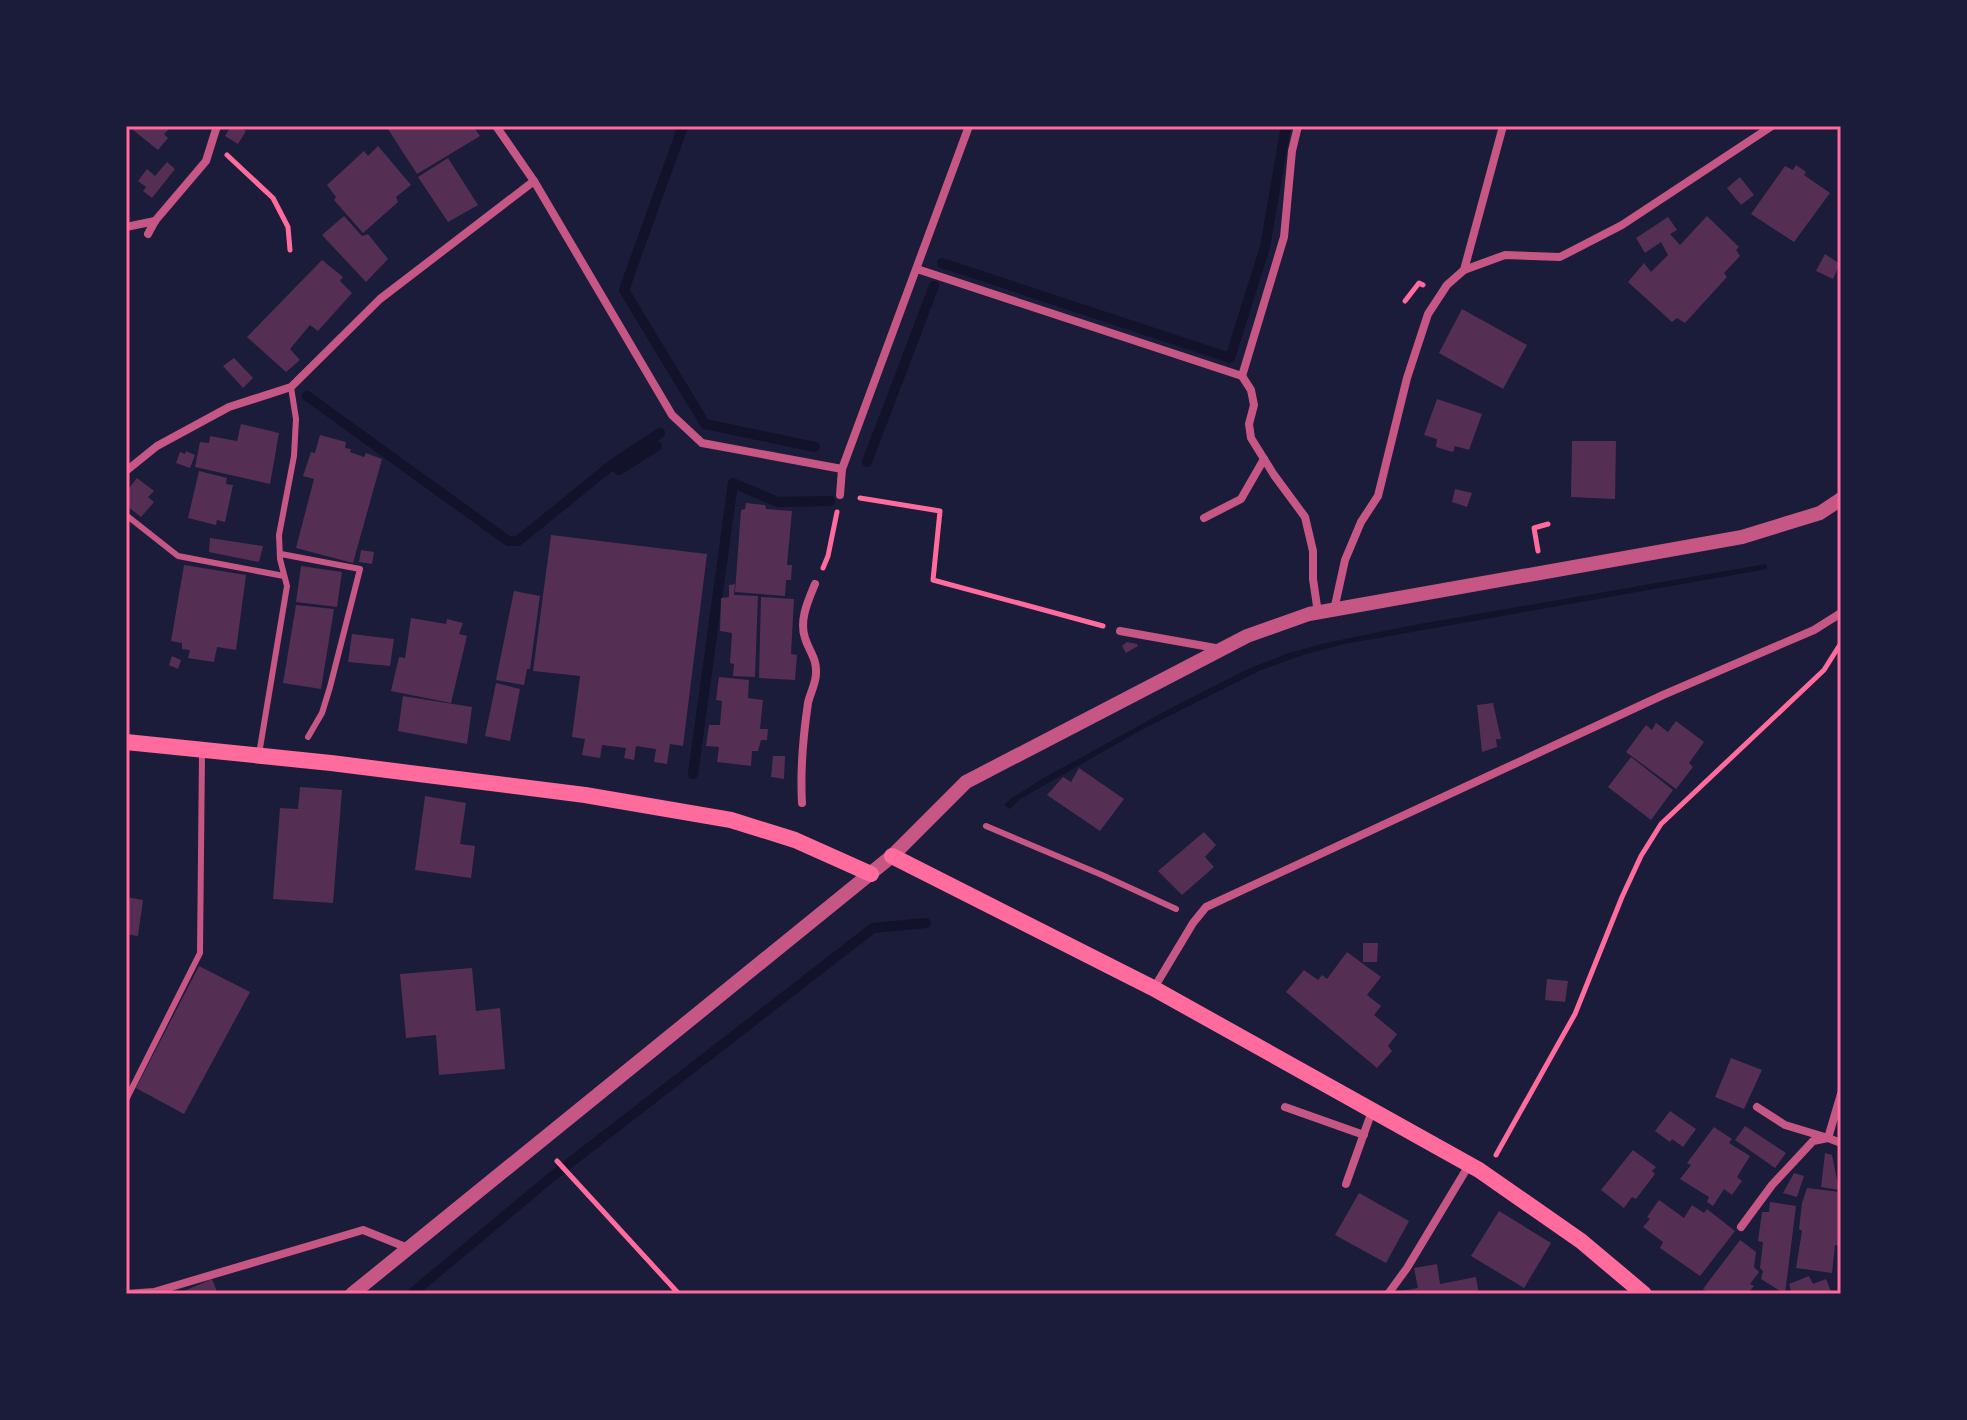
<svg xmlns="http://www.w3.org/2000/svg" width="1967" height="1420" font-family="Inter,sans-serif">
	<style>
		.water { fill: #12122b }
		.lines { fill: none; stroke-linecap: round; stroke-linejoin: round }
		.stream { stroke: #12122b; stroke-width: 10 }
		.building { fill: #542f53 }
		.path { stroke: #ff6b9d; stroke-width: 5 }
		.service { stroke: #c65784; stroke-width: 6 }
		.minor { stroke: #c65784; stroke-width: 8 }
		.tertiary { stroke: #c65784; stroke-width: 14 }
		.secondary { stroke: #ff6b9d; stroke-width: 16 }
		.neatline { fill: none; stroke: #ff6b9d; stroke-width: 3 }
	</style>
	<rect width="100%" height="100%" fill="#1b1b3a"/>
	<!-- water -->
	<path class="water" d="M1766 564 1767 569 1344 644 1303 655 1261 670 1141 730 1020 799 1010 809 1004 805 1012 798 1042 779 1173 707 1248 669 1289 653 1326 643 1414 625Z"/>
	<g class="lines">
		<!-- stream -->
		<g class="stream">
			<path d="M683 126 624 290 705 424 815 447"/>
			<path d="M942 263 1230 358 1265 247 1286 126"/>
			<path d="M307 396 508 541H518L613 464 660 433"/>
			<path d="M867 462 934 286"/>
			<path d="M613 464 619 470 657 446"/>
			<path d="M693 774 733 483 778 502 830 501"/>
			<path d="M411 1294 549 1179 873 928 926 923"/>
		</g>
	</g>
	<!-- building -->
	<g class="building">
		<path d="M128 126H172L164 134 168 138 158 150Z"/>
		<path d="M231 126H238L246 131 238 144 225 136Z"/>
		<path d="M386 126H473L480 136 417 174Z"/>
		<path d="M378 146 411 185 396 197 398 202 363 233 334 200 336 197 327 185 364 151 368 156Z"/>
		<path d="M448 158 478 205 448 222 418 177Z"/>
		<path d="M167 162 175 169 152 198 143 191 146 187 138 181 147 169 155 176Z"/>
		<path d="M1796 165 1806 172 1804 175 1830 193 1794 242 1751 214 1785 166 1793 170Z"/>
		<path d="M1740 177 1754 195 1741 205 1727 188Z"/>
		<path d="M344 216 362 236 368 234 388 259 366 282 322 235Z"/>
		<path d="M1707 216 1739 247 1736 250 1740 256 1724 273 1727 277 1685 323 1677 318 1672 322 1628 282 1644 263 1651 272 1668 255 1661 242 1645 253 1636 238 1668 217 1677 230 1670 234 1680 245Z"/>
		<path d="M1825 254 1840 264 1833 279 1816 271Z"/>
		<path d="M322 260 343 277 340 281 352 293 318 331 310 325 290 349 300 360 286 372 247 337Z"/>
		<path d="M1462 309 1527 345 1503 389 1439 353Z"/>
		<path d="M234 358 253 378 243 388 223 366Z"/>
		<path d="M1437 399 1482 414 1469 450 1455 446 1453 452 1436 447 1437 439 1424 435Z"/>
		<path d="M241 424 279 433 270 484 195 467 200 442 209 443 210 436 237 441Z"/>
		<path d="M320 435 346 442 345 448 351 449 350 452 364 457 366 453 382 459 353 563 296 548 314 479 303 476 311 452 315 453Z"/>
		<path d="M1572 441H1616L1615 499 1571 497Z"/>
		<path d="M186 451 195 455 190 468 176 463 180 452 185 454Z"/>
		<path d="M199 471 227 478 226 484 233 485 225 522 217 520 216 525 188 518Z"/>
		<path d="M137 478 154 491 148 497 154 502 141 517 126 505V492Z"/>
		<path d="M1455 489 1472 493 1467 507 1452 502Z"/>
		<path d="M746 503 765 505 766 509 792 511 787 565H792L791 580H786L785 596 735 592 741 510 745 509Z"/>
		<path d="M551 535 707 554 683 746 670 744 667 764 654 762 656 749 636 746 634 760 624 758 626 748 602 745 600 758 582 755 585 739 572 737 580 676 533 671Z"/>
		<path d="M210 538 263 546 259 562 209 552Z"/>
		<path d="M361 550 374 552 372 564 359 562Z"/>
		<path d="M184 565 246 575 236 650 217 647 214 662 188 658 190 650 182 649V643L171 641Z"/>
		<path d="M301 566 342 572 337 607 296 602Z"/>
		<path d="M735 584 734 595 758 596 755 677 733 676 734 664 730 663 732 633 720 631 721 598 729 597V585Z"/>
		<path d="M514 591 540 596 530 669H527L524 685 496 680Z"/>
		<path d="M761 597 794 599 791 654 797 655 795 680 759 678Z"/>
		<path d="M296 605 334 609 321 689 283 683Z"/>
		<path d="M411 618 446 624 447 619 463 623 459 634 467 636 451 703 391 691 399 657 405 658Z"/>
		<path d="M352 634 394 639 390 666 348 662Z"/>
		<path d="M1127 642 1137 644 1138 646 1126 653 1122 646Z"/>
		<path d="M172 656 181 660 178 669 169 665Z"/>
		<path d="M719 677 749 680 748 698 763 700 760 729H768L767 740H761L758 751H752L751 766 717 762 719 747 706 746 709 725H720L722 701 716 700Z"/>
		<path d="M496 683 520 689 510 741 485 736Z"/>
		<path d="M403 696 472 707 467 744 398 731Z"/>
		<path d="M1493 703 1501 739H1496L1497 747 1482 752 1477 705Z"/>
		<path d="M1676 721 1704 742 1689 763 1693 767 1676 789 1626 752 1646 725 1652 730 1656 723 1668 732Z"/>
		<path d="M773 756H785L784 779 771 777Z"/>
		<path d="M1631 757 1673 790 1651 820 1608 787Z"/>
		<path d="M1079 768 1124 799 1100 831 1047 795 1063 777 1071 782Z"/>
		<path d="M300 787 342 790 333 903 273 899 280 808 298 809Z"/>
		<path d="M425 796 466 803 460 844 475 846 471 878 415 870Z"/>
		<path d="M1204 832 1216 845 1205 857 1214 867 1182 895 1158 871Z"/>
		<path d="M126 897 143 900 138 936 126 934Z"/>
		<path d="M1363 943H1378L1377 962H1363Z"/>
		<path d="M1347 952 1381 977 1367 995 1381 1006 1374 1015 1397 1034 1388 1046 1392 1051 1377 1068 1286 992 1304 970 1318 980 1322 975 1327 979Z"/>
		<path d="M199 966 250 992 184 1114 136 1088Z"/>
		<path d="M472 968 476 1011 500 1008 505 1069 439 1075 436 1035 406 1038 400 974Z"/>
		<path d="M1547 979 1568 981 1565 1002 1545 1000Z"/>
		<path d="M1731 1058 1762 1070 1744 1109 1715 1097Z"/>
		<path d="M1670 1111 1696 1129 1683 1147 1672 1139 1670 1142 1655 1131Z"/>
		<path d="M1745 1126 1786 1153 1775 1168 1735 1140Z"/>
		<path d="M1714 1127 1732 1139 1729 1143 1750 1156 1737 1177 1742 1181 1732 1195 1724 1189 1713 1206 1707 1202 1709 1197 1680 1179 1691 1165 1687 1163Z"/>
		<path d="M1633 1150 1656 1167 1652 1171 1655 1174 1636 1199 1632 1197 1624 1208 1601 1190Z"/>
		<path d="M1825 1153 1832 1155 1839 1190 1821 1187Z"/>
		<path d="M1794 1173 1804 1176 1797 1197 1783 1193Z"/>
		<path d="M1807 1188 1840 1192V1246L1835 1245 1832 1273 1796 1268 1802 1231 1799 1229 1802 1203Z"/>
		<path d="M1359 1193 1409 1221 1386 1263 1335 1235Z"/>
		<path d="M1659 1200 1684 1218 1692 1205 1704 1213 1707 1209 1735 1231 1700 1276 1660 1248 1663 1242 1643 1227 1650 1219 1647 1217Z"/>
		<path d="M1770 1202 1796 1206 1785 1294 1761 1279 1763 1271 1760 1268 1763 1242 1758 1241 1762 1212H1769Z"/>
		<path d="M1499 1211 1551 1243 1524 1288 1471 1256Z"/>
		<path d="M1740 1240 1756 1252 1754 1267 1759 1272 1750 1284 1754 1286 1747 1294H1711L1703 1289Z"/>
		<path d="M1437 1264 1440 1284 1476 1277 1479 1294H1396V1292L1418 1288 1414 1268Z"/>
		<path d="M1809 1276 1813 1284 1826 1279 1832 1294H1792L1789 1284Z"/>
		<path d="M212 1279 218 1294H177Z"/>
	</g>
	<g class="lines">
		<!-- path -->
		<g class="path">
			<path d="M227 155 273 198 288 227 290 250"/>
			<path d="M1405 301 1419 283 1423 285"/>
			<path d="M860 498 940 511 933 580 1103 626"/>
			<path d="M1538 551 1534 528 1548 524"/>
			<path d="M823 568 828 556 837 512"/>
			<path d="M1496 1155 1575 1014 1622 897 1641 856 1661 824 1824 670 1841 643"/>
			<path d="M557 1161 679 1294"/>
		</g>
		<!-- service -->
		<g class="service">
			<path d="M126 515 178 556 284 576"/>
			<path d="M281 554 360 569 330 687 322 713 308 737"/>
			<path d="M259 754 287 586 280 559 279 535 294 456 296 419 291 387"/>
			<path d="M986 826 1102 875 1176 909"/>
			<path d="M126 1100 200 953 202 753"/>
		</g>
		<!-- minor -->
		<g class="minor">
			<path d="M496 126 534 181 672 415 702 443 842 469 969 126"/>
			<path d="M126 227 155 221"/>
			<path d="M148 234 155 221 206 161 217 126"/>
			<path d="M917 269 1242 376 1284 237 1292 151 1298 126"/>
			<path d="M1464 270 1503 126"/>
			<path d="M1242 376 1251 390 1254 405 1249 424 1251 438 1274 475 1305 517 1313 551V579L1318 613"/>
			<path d="M126 471 157 446 229 407 291 387 380 299 534 181"/>
			<path d="M840 495 842 469"/>
			<path d="M1204 518 1241 499 1264 459"/>
			<path d="M1334 610 1345 560 1361 522 1378 496 1407 378 1428 314 1447 285 1464 270 1505 255 1560 257 1622 225 1772 126"/>
			<path d="M1120 631 1221 649"/>
			<path d="M802 803C800 769 803 737 808 703 810 693 816 684 816 673 817 659 809 651 805 638 799 620 808 601 815 584"/>
			<path d="M1154 988 1193 923 1206 907 1663 695 1814 630 1841 613"/>
			<path d="M1285 1107 1364 1135"/>
			<path d="M1757 1107 1785 1125 1828 1138 1841 1094"/>
			<path d="M1346 1184 1372 1111"/>
			<path d="M1741 1227 1772 1185 1813 1141 1828 1138 1841 1143"/>
			<path d="M126 1294 154 1292 363 1230 408 1248"/>
			<path d="M1388 1294 1407 1268 1469 1165"/>
		</g>
		<!-- tertiary -->
		<path class="tertiary" d="M352 1294 892 856 966 782 1247 636 1309 614 1742 537 1820 513 1841 499"/>
		<!-- secondary -->
		<g class="secondary">
			<path d="M126 742 331 763 585 795 731 820 795 840 871 874"/>
			<path d="M892 856 1153 988 1479 1170 1581 1241 1644 1294"/>
		</g>
	</g>
	<!-- border -->
	<rect width="1967" height="1420" fill="none" stroke="#1b1b3a" stroke-width="256"/>
	<rect x="128" y="128" width="1711" height="1164" class="neatline"/>
</svg>
